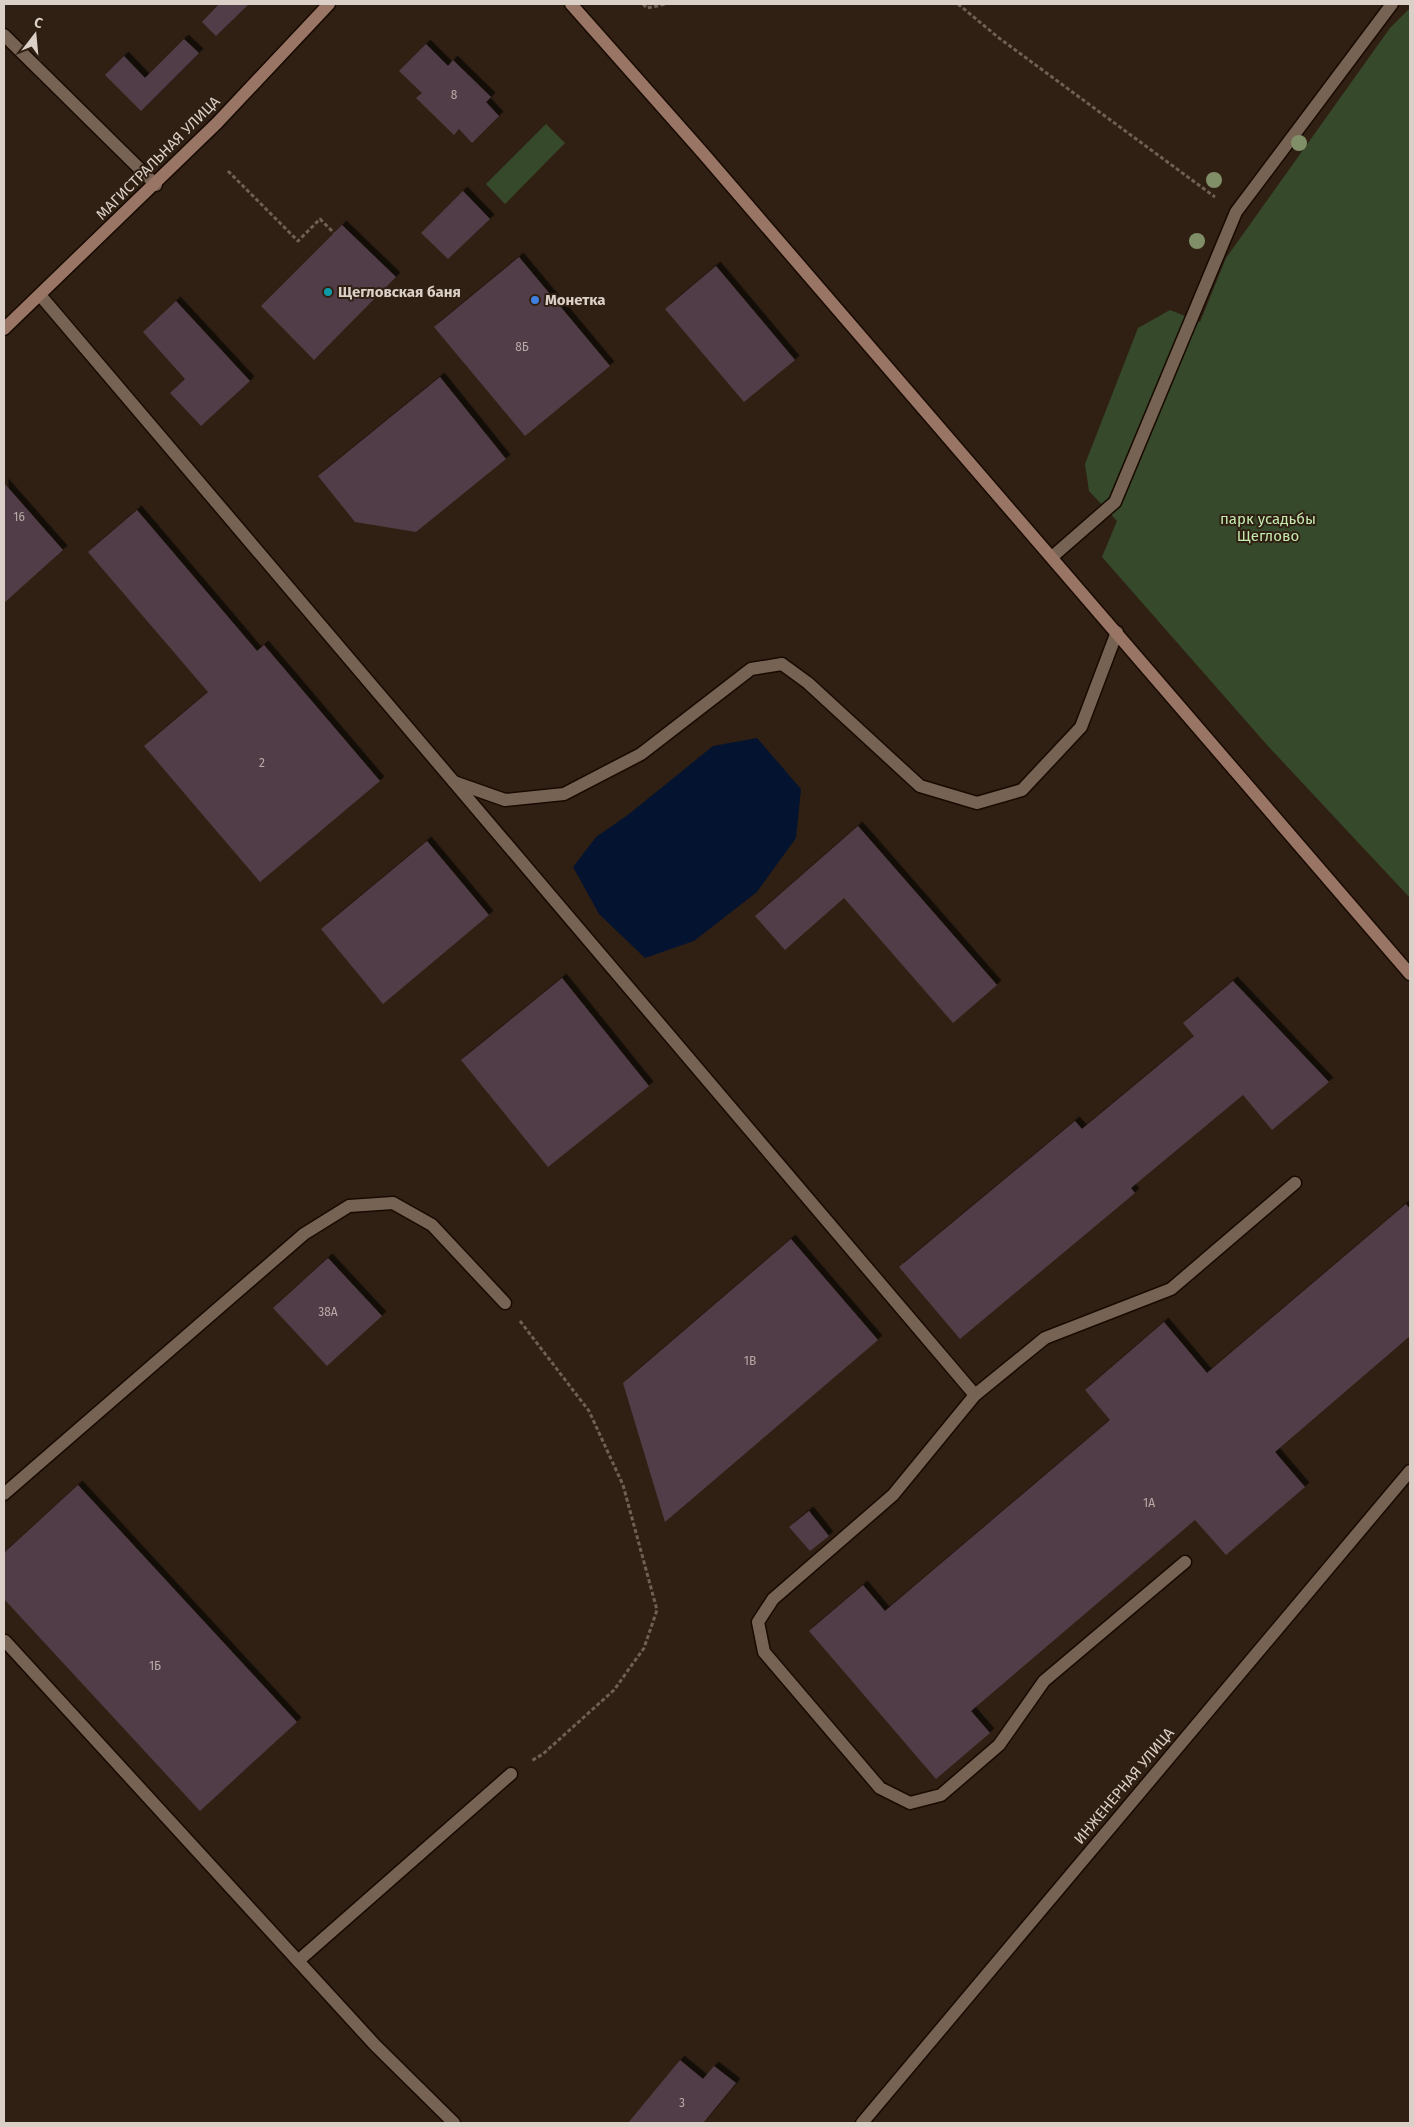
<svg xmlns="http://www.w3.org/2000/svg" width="1414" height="2127" font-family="'Fira Sans',sans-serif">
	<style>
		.green { fill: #36492a }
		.water { fill: #041430 }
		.building { fill: #513c46; filter: url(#shadow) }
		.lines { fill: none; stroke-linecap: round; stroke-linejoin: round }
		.lane-casing { stroke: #180a01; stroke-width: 15 }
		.street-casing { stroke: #180a01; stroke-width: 15 }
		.secondary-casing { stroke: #180a01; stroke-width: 15 }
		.path { stroke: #6e6054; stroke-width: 3; stroke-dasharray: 4 2.5; stroke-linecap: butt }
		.lane { stroke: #766353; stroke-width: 12 }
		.street { stroke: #766353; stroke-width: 12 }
		.secondary { stroke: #987565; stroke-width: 12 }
		.tree { fill: #818f68 }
		.culture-dot { fill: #0f9aa8; stroke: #302013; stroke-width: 2 }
		.shop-dot { fill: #3f7fe0; stroke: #302013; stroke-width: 2 }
		.labels { text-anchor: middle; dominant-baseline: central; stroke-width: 4; stroke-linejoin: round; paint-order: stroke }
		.number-label { font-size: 12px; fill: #b8aba7 }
		.street-label { font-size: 15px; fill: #dbd0c7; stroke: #302013 }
		.poi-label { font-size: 15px; font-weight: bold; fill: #dbd0c7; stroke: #302013; text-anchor: start }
		.park-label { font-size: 15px; fill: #c4eaae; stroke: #302013 }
	</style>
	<defs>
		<filter id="shadow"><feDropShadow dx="4.5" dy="-4.5" stdDeviation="0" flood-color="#0009"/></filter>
	</defs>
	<rect width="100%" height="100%" fill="#302013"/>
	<!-- green -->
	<g class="green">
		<path d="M1410 8V898L1267 745 1102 557 1117 521 1089 491 1085 464 1138 328 1170 310 1200 322 1226 258 1390 28Z"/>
		<path d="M546 124 565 143 505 204 486 184Z"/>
	</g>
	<!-- water -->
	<path class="water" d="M757 738 801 789 796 838 757 892 694 941 645 958 599 914 573 867 596 837 629 814 713 746Z"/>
	<!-- building -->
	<g class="building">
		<path d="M219 4H249L216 36 202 22Z"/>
		<path d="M184 39 199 53 141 111 105 75 124 56 145 78Z"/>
		<path d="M426 44 448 66 453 60 491 97 486 102 499 116 472 143 459 129 454 135 416 98 422 93 399 71Z"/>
		<path d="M463 191 490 219 448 259 421 233Z"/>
		<path d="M342 225 396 277 314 360 261 306Z"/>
		<path d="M519 257 610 366 525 436 434 327Z"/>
		<path d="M716 266 795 360 744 402 665 309Z"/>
		<path d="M176 301 250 381 201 426 170 393 185 379 143 332Z"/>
		<path d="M440 377 506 459 416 532 355 522 318 476Z"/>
		<path d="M4 483 63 550 4 603Z"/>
		<path d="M137 510 257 651 264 645 380 781 260 882 144 746 208 692 88 552Z"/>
		<path d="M858 826 997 985 953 1023 844 898 785 950 755 916Z"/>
		<path d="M427 841 489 915 383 1004 321 929Z"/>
		<path d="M562 978 649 1086 548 1167 461 1060Z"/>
		<path d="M1233 981 1329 1082 1272 1130 1243 1095 1131 1188 1135 1193 960 1339 899 1267 1075 1121 1082 1129 1194 1036 1183 1023Z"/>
		<path d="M1406 1204 1410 1209V1336L1275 1452 1305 1487 1226 1555 1195 1520 971 1711 990 1733 936 1779 809 1631 863 1585 885 1611 1110 1420 1085 1390 1164 1322 1207 1373Z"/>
		<path d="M791 1239 878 1340 665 1522 623 1383Z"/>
		<path d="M328 1258 382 1316 327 1366 273 1308Z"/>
		<path d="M78 1485 297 1722 200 1811 4 1599V1553Z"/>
		<path d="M809 1511 829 1536 810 1551 789 1527Z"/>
		<path d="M680 2060 703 2079 714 2066 736 2083 703 2123H628Z"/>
	</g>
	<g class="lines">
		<defs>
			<g id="lane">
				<path d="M4 35 156 185"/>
				<path d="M40 295 975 1395"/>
				<path d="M1052 557 1115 502 1236 212 1392 4"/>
				<path d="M454 782 505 800 564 794 641 754 751 669 782 664 808 683 920 786 977 803 1022 790 1081 727 1117 632"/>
				<path d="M4 1494 304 1234 349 1206 393 1203 432 1225 505 1303"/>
				<path d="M1185 1562 1044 1681 999 1745 941 1795 910 1803 880 1788 764 1652 758 1622 773 1599 893 1495 975 1395 1045 1338 1171 1289 1295 1183"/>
				<path d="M5 1641 375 2045 454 2123"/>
				<path d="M298 1961 511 1774"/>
			</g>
			<path id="street" d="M862 2123 1410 1471"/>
			<g id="secondary">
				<path d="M571 4 702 152 1410 974"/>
				<path d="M4 329 217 123 329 4"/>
			</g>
		</defs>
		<!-- lane casing -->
		<use href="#lane" class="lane-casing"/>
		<!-- street casing -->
		<use href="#street" class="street-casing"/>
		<!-- secondary casing -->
		<use href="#secondary" class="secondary-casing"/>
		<!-- path -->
		<g class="path">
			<path d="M643 4 647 8 666 4"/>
			<path d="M958 4 999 38 1215 197"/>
			<path d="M228 171 298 241 320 219 334 233"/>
			<path d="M520 1321 589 1411 623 1485 657 1610 644 1648 614 1690 543 1754 531 1761"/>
		</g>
		<!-- lane -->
		<use href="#lane" class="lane"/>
		<!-- street -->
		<use href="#street" class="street"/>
		<!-- secondary -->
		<use href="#secondary" class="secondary"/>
	</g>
	<!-- trees -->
	<g class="tree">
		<circle cx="1299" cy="143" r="8"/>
		<circle cx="1214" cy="180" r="8"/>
		<circle cx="1197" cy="241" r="8"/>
	</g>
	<!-- markers -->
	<circle class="culture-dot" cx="328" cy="292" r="5"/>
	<circle class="shop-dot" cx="535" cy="300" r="5"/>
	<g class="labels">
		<!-- number labels -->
		<g class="number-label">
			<text x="454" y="95">8</text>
			<text x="522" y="347">8Б</text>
			<text x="19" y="517">16</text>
			<text x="262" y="763">2</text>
			<text x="328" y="1312">38А</text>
			<text x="750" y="1361">1В</text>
			<text x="1149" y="1503">1А</text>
			<text x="155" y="1666">1Б</text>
			<text x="682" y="2103">3</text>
		</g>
		<!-- street labels -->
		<g class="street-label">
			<text transform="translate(158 158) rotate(-45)">МАГИСТРАЛЬНАЯ УЛИЦА</text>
			<text transform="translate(1124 1786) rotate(-50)">ИНЖЕНЕРНАЯ УЛИЦА</text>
		</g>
		<!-- poi labels -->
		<g class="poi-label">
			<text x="338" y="292">Щегловская баня</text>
			<text x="545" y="300">Монетка</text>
		</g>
		<!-- park labels -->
		<g class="park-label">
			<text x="1268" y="519">парк усадьбы<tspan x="1268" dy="17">Щеглово</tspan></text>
		</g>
	</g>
	<!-- border -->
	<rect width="1414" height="2127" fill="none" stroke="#dbd0c7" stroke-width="10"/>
	<!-- north arrow -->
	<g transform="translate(35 35) rotate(16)" stroke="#302013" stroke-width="4" paint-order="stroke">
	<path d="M0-4L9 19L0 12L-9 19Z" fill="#dbd0c7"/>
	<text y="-8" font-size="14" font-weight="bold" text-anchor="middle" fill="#dbd0c7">С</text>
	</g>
</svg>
